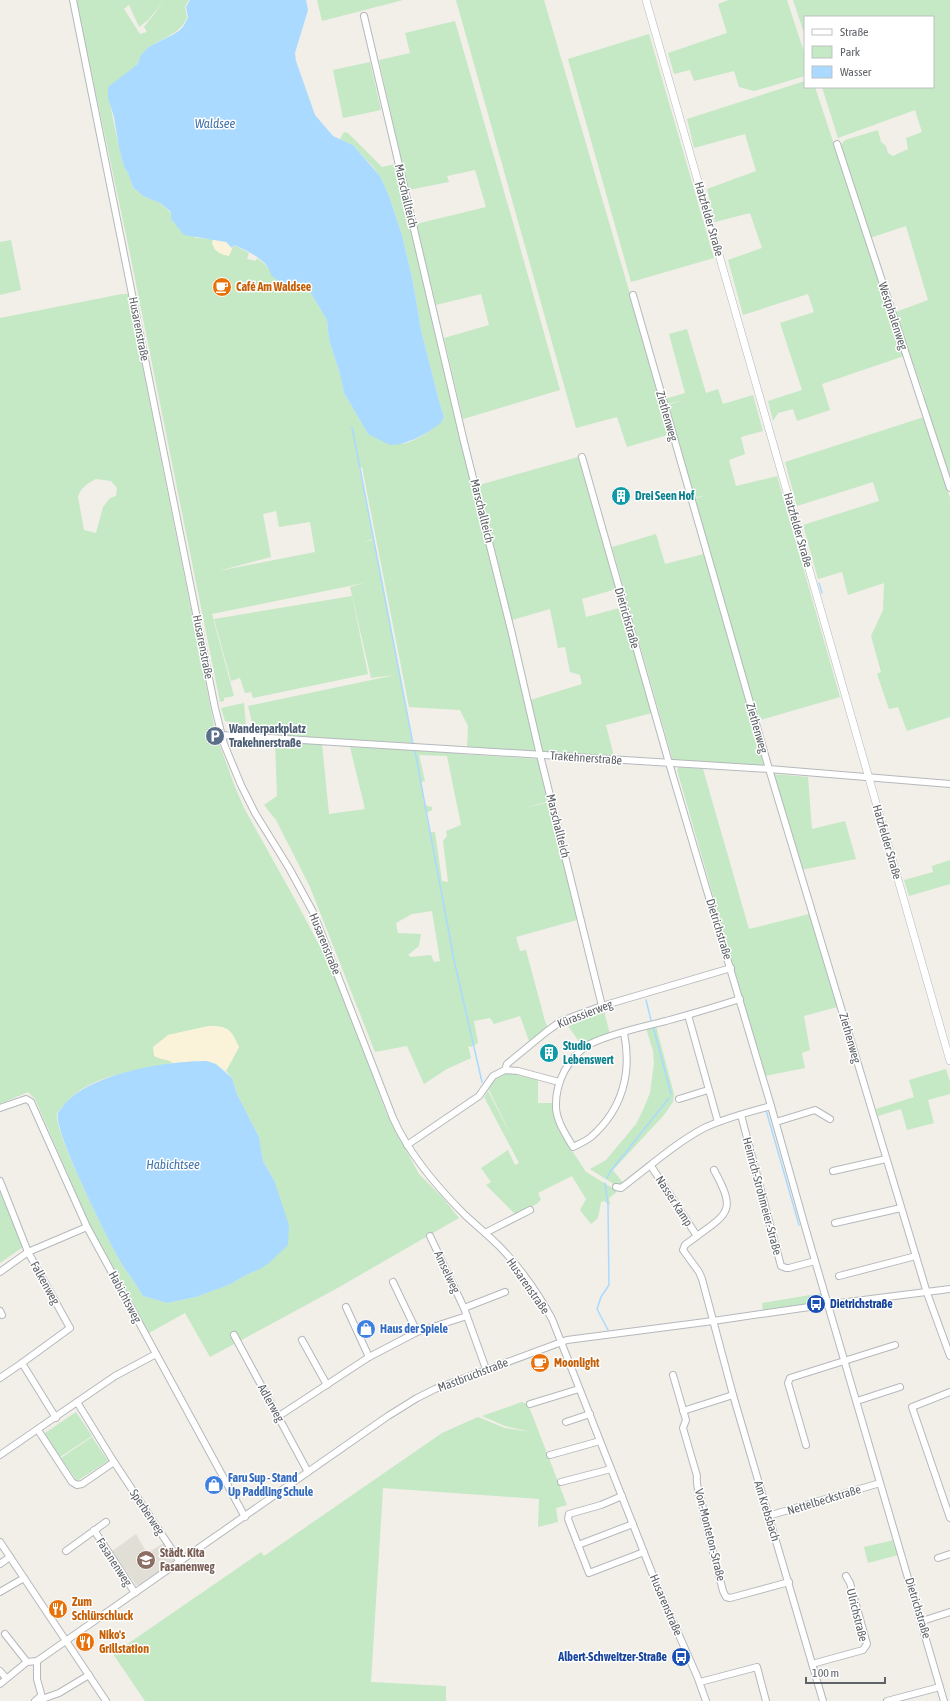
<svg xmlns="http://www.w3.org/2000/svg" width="950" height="1701" font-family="'Asap Condensed',sans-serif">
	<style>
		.education { fill: #e1ded6 }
		.green { fill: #c5e8c5; fill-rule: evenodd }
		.sand { fill: #fbf3d9 }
		.water { fill: #aadaff }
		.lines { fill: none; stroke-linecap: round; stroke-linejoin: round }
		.stream { stroke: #aadaff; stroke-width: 1.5 }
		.minor-casing { stroke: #b5b8bc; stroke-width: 8 }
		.tertiary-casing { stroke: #b5b8bc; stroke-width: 8 }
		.minor { stroke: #fff; stroke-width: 6 }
		.tertiary { stroke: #fff; stroke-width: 7 }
		.labels { text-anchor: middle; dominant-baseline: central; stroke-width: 3; stroke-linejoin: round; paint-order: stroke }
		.street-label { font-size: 12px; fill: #5f6368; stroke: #fff }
		.food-label { font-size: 12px; font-weight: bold; fill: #c56008; stroke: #fff; text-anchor: start }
		.culture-label { font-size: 12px; font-weight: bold; fill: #0d838f; stroke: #fff; text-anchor: start }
		.service-label { font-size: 12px; font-weight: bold; fill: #4e5e75; stroke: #fff; text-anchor: start }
		.transit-label { font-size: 12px; font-weight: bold; fill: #164399; stroke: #fff; text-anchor: start }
		.shop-label { font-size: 12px; font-weight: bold; fill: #366cbe; stroke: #fff; text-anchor: start }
		.education-label { font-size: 12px; font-weight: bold; fill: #785e54; stroke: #fff; text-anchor: start }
		.water-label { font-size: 13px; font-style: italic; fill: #4174aa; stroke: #fff }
	</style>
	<rect width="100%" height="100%" fill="#f1efe8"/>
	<!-- education -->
	<path class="education" d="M136 1534 147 1553 164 1543 174 1559V1561L139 1585H136L112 1551Z"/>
	<!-- green -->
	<g class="green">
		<path d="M76 0H165L148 20 139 27 129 5 124 9 140 34 147 32 144 27 165 0H189L185 7 187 18C185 21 183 26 180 28 168 40 141 44 138 64L108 94 119 148 124 167 128 173 133 187 143 196 160 203 171 213V219L196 238 213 239 212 245 230 254 234 245 249 253 247 259 256 261 257 258C263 262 267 267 272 271 283 278 301 281 309 290L327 320 329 340 341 377 344 393 368 434C376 436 394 445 401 444 414 443 439 427 444 416L439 401 421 330 413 282 402 235 389 196 380 176 374 168 353 145 340 139 344 132 348 133 382 167 396 164 537 751 467 748 468 726 460 710 409 707 362 467 359 468 374 539 363 542 374 540 400 674 412 743 255 734 248 706 395 675 371 678 350 587 364 583 212 614 234 696 224 698V701L220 702 129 249ZM276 511 279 527 310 522 315 552 218 571 271 557 263 514Z"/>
		<path d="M317 0H403L322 21Z"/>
		<path d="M456 0H544L671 434 627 447 617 417 576 428Z"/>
		<path d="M729 0H787L805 55V76L754 91 739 87 734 71 694 81 690 70 674 74 668 53 727 33 718 4Z"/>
		<path d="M793 0H950V479L923 395 924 394 897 318 893 313 928 300 906 226 870 238 841 145 845 140 878 130 881 142 886 146 888 153 893 156 908 149 906 138 922 132 915 110 838 138 822 87H933V17H805V36Z"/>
		<path d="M455 21 518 240 560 390 463 419 444 338 489 325 481 294 436 305 416 224 486 207 475 170 447 176 449 182 408 190 379 60 410 53 405 33Z"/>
		<path d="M649 34 714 258 631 282 568 59Z"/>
		<path d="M370 62 381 110 343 118 333 70Z"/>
		<path d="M805 81V87H815L904 356 822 384 830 410 797 421 793 409 778 413 773 421 768 401 802 390 780 323 814 312 808 294 743 315 728 260 762 248 750 213 715 222 707 189 756 171 745 134 694 148 687 119Z"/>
		<path d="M11 240 21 290 0 295V242Z"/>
		<path d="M122 294H128L216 735 235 787 244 808 298 905 337 979 387 1115 419 1174 442 1197 459 1218 334 1290 210 1357 185 1313 149 1333 90 1225 35 1099 28 1092 0 1104V318ZM96 479 111 481 117 488 116 496 110 498 103 507 96 533 84 530 78 497C80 488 88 483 96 479ZM209 1026C229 1026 231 1030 239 1047L226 1071 232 1078 237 1094 259 1137 263 1161 274 1180 260 1269 244 1276 231 1284 196 1297 167 1303 143 1296C137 1286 130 1276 123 1266 112 1247 52 1129 57 1113 58 1111 61 1108 63 1106 88 1074 136 1071 173 1063L169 1060 168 1035Z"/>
		<path d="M687 329 706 393 718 389 723 404 753 395 763 431 741 437 745 454 729 460 736 486 777 476 840 697 757 721 694 499 706 495 693 498 667 405 684 400 667 404 665 399 685 393 669 334Z"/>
		<path d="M924 417 950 498V717L907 731 898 707 889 709 877 674 881 672 871 636 883 610 884 583 848 595 842 572 818 579 803 525 879 501 873 482 797 506 785 462Z"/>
		<path d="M578 457 616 589 582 599 586 617 623 607 652 713 606 725 614 757 543 752 530 700 582 684 580 675 570 672 565 647 558 648 550 609 512 620 479 485Z"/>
		<path d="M656 534 665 564 704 554 765 768 673 761 612 547Z"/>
		<path d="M352 596 368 674 253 698 251 692 245 693 240 678 231 681 214 619Z"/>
		<path d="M244 703 246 725 225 721 221 708Z"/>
		<path d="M275 741 322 744 329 814 365 809 350 747 460 752V754L538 759 549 801 522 809 549 802 577 920 516 937 520 951 526 950 545 1021 548 1028 529 1041 520 1016 494 1024 490 1018 474 1021 478 1043 471 1047 468 1046 471 1058 447 1069 424 1084 407 1046 375 1052 310 887 276 820 264 805 277 796ZM419 755 447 756 461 825 446 831 447 836 443 841 448 882 442 881 435 832H430L426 813 432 810V807L427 806 424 802 421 782 425 781ZM432 911 440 961 434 962 431 955 411 957 408 955 419 946 421 934 398 933 396 923 412 914Z"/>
		<path d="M679 767 703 769 749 929 809 914 837 1007 804 1016 810 1050 802 1053 805 1068 765 1076 677 770Z"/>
		<path d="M773 774 808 777 812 829 845 821 856 859 801 870Z"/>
		<path d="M950 860V884L909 896 904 880 933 872 932 866Z"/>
		<path d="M604 1011 610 1034 594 1039 582 1046 566 1023Z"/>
		<path d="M656 1026 674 1094 673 1102 664 1115 613 1170 623 1183 618 1187 590 1169 606 1160 636 1124 643 1110 650 1093 654 1063 653 1051 646 1028Z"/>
		<path d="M946 1069 950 1082V1094L928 1100 934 1123 907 1130 901 1109 878 1116 876 1109 914 1097 909 1080Z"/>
		<path d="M505 1072 538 1080V1103H553L558 1129 572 1152H573L586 1172 614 1189 617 1192 609 1198 610 1205 604 1201 601 1202 598 1218 591 1224 580 1210 586 1199 572 1176 538 1193 541 1200 538 1202V1203L516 1215 486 1185 491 1182 481 1168 508 1150 515 1165 519 1163 484 1097 488 1091 515 1143 488 1088 494 1078Z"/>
		<path d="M0 1192 23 1247 0 1263Z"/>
		<path d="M822 1293 820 1302 763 1311 762 1303Z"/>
		<path d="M522 1402 528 1404 567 1505 556 1508 558 1522 538 1527 539 1499 383 1488 371 1682 446 1686V1701H145L113 1654 261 1552 264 1556 442 1433 478 1417 505 1428 532 1432 505 1426 482 1416Z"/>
		<path d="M76 1412 92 1436 60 1457 45 1433Z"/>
		<path d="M92 1437 108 1461 77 1481 61 1458Z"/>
		<path d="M894 1540 893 1543 898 1555 868 1563 864 1547Z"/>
	</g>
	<!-- sand -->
	<g class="sand">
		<path d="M213 239 226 242 232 248 229 256C219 254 211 250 213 239Z"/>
		<path d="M209 1026C229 1026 231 1030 239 1047L226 1071 224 1069 181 1062 173 1063C168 1059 161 1060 154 1056L153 1047 168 1035Z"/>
	</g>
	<!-- water -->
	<g class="water">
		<path d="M190 0H306L308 10 295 53 296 61 315 115 333 136 353 145 380 176 389 196 402 235 413 282 421 330 439 401 444 416 441 423 428 432 415 439 401 444 390 445 368 434 344 393 340 374 329 340 327 320 309 290C298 279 293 287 282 282 278 281 274 278 271 275 269 260 247 251 234 245L232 248 226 242 184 235 171 219V212L160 203 143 196 133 187 128 173 124 167 119 148 114 117 108 98V87L138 64C141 43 168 41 181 29 184 26 186 21 188 18L186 7Z"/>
		<path d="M207 1061 216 1064 232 1078 237 1094 259 1137 263 1161 274 1180 289 1225 288 1245 269 1263 260 1269 244 1276 231 1284 196 1297 167 1303 143 1296C137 1286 130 1276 123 1266 111 1246 52 1129 58 1113 58 1111 62 1108 63 1106 89 1073 167 1061 207 1061Z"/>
	</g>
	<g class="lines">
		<!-- stream -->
		<g class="stream">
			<path d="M352 427 413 744"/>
			<path d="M819 583 822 593"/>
			<path d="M415 751 454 960 482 1082"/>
			<path d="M646 1000 651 1020"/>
			<path d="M653 1026 671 1094"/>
			<path d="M766 1110 799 1225"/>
			<path d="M607 1178 610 1172 669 1098"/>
			<path d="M605 1183 608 1205 609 1285 601 1297 597 1309 608 1330"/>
		</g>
		<defs>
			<g id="minor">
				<path d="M73 0 215 708 224 744 241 785 255 813 289 868 313 912 393 1118C409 1154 437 1187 465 1215 477 1226 489 1236 501 1248 521 1269 538 1293 552 1319L656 1583 697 1676 706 1701"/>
				<path d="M364 16 464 442 512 634 540 755 602 1006"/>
				<path d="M837 144 950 488"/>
				<path d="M633 295 769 769 927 1293 950 1356"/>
				<path d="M582 457 669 763 771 1106 806 1230 944 1701"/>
				<path d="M221 735 769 769 950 784"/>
				<path d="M688 1015 718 1122"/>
				<path d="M624 1033C632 1072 623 1109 591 1137 586 1141 579 1144 573 1147 566 1135 557 1122 556 1108 555 1082 568 1057 590 1044 609 1034 645 1026 666 1021 691 1014 715 1007 740 999"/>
				<path d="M505 1070 518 1071 559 1082"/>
				<path d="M679 1099 708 1090"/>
				<path d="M0 1108 26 1099 31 1102 87 1227 245 1517"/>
				<path d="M741 1115 781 1266 786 1268H789L815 1261"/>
				<path d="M776 1122 815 1110 830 1119"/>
				<path d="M407 1145 479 1096 493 1076 505 1070 507 1064 546 1032 561 1021 602 1006 731 968"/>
				<path d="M651 1166 697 1236 685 1245 683 1250 699 1272 702 1279 733 1395 823 1701"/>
				<path d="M833 1171 886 1159"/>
				<path d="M0 1181 28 1252 70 1328 22 1363 56 1418"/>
				<path d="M616 1187 621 1188C648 1168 674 1144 704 1128 725 1118 749 1112 771 1106"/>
				<path d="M835 1223 901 1208"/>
				<path d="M485 1233 530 1210"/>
				<path d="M430 1236 464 1308 486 1369"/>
				<path d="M697 1236C731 1212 735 1209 714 1170"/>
				<path d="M0 1272 28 1252 87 1227"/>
				<path d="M839 1276 916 1256"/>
				<path d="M393 1282 417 1332"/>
				<path d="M346 1307 369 1357"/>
				<path d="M464 1308 505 1292"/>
				<path d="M0 1311 2 1315"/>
				<path d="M234 1335 308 1472"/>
				<path d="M302 1340 327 1385"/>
				<path d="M673 1375 686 1420 683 1428 697 1476C695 1489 704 1503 704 1517L723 1591 726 1597 730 1598 789 1582"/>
				<path d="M0 1378 22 1363"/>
				<path d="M950 1392 912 1407 950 1518"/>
				<path d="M857 1401 900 1387"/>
				<path d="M77 1402 115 1376 156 1354"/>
				<path d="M530 1404 579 1389"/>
				<path d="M683 1411 733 1395"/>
				<path d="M279 1416 369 1357 417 1332 467 1316"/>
				<path d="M566 1422 590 1414"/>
				<path d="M38 1430 72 1482 77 1485 82 1484 114 1462"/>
				<path d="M806 1445 788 1383 790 1378 895 1345"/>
				<path d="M0 1455 77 1402 114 1462 180 1562"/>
				<path d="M550 1455 600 1441"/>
				<path d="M561 1482 611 1469"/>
				<path d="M622 1496 601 1505 569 1514 568 1519 589 1573 644 1552"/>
				<path d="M768 1516 880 1483"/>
				<path d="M94 1530 135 1593"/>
				<path d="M0 1542 106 1701"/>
				<path d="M578 1545 633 1524"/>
				<path d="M66 1551 106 1522"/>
				<path d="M938 1558 950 1554"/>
				<path d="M0 1564 10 1557"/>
				<path d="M0 1592 24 1578"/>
				<path d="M922 1621 950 1612"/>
				<path d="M5 1634 27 1662"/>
				<path d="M37 1661V1679L43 1701"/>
				<path d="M812 1664 863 1650 867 1644 850 1583 846 1576"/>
				<path d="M0 1671 6 1678"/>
				<path d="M700 1682 757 1667 766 1701"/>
				<path d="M0 1684 27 1662 37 1661 388 1416 417 1398 435 1389 567 1340 713 1321 816 1306 950 1289"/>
				<path d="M42 1699 59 1693 89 1675"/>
				<path d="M35 1701 41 1696"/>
				<path d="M887 1701 940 1687"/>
			</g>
			<path id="tertiary" d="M646 0 950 1061"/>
		</defs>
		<!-- minor casing -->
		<use href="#minor" class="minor-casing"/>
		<!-- tertiary casing -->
		<use href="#tertiary" class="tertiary-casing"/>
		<!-- minor -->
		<use href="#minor" class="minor"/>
		<!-- tertiary -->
		<use href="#tertiary" class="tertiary"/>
	</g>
	<!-- icons -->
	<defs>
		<symbol id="cafe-disc" viewBox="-11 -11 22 22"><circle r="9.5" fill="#e8710a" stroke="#fff"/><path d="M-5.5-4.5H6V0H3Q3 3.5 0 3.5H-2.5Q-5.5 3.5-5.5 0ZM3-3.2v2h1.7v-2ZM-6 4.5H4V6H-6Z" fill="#fff"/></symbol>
		<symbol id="building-disc" viewBox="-11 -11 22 22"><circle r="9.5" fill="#0f9aa8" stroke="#fff"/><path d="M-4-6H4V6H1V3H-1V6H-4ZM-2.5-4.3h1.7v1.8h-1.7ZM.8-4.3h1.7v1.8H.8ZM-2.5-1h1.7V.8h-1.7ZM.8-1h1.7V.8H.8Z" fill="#fff"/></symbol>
		<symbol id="parking-disc" viewBox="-11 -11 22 22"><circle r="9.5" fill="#5c6f8a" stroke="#fff"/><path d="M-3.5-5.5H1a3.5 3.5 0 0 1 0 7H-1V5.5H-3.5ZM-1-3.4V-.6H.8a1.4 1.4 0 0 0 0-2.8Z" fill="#fff"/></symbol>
		<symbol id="bus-disc" viewBox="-11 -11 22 22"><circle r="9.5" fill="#1a4fb4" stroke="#fff"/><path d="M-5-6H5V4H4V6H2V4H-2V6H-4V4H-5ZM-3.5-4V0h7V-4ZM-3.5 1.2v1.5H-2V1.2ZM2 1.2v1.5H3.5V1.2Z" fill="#fff"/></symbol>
		<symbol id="shop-disc" viewBox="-11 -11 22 22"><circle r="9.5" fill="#3f7fe0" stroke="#fff"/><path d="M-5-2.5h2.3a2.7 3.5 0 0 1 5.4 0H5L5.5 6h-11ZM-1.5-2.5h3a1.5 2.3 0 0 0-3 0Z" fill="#fff"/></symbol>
		<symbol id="school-disc" viewBox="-11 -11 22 22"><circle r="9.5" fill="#8d6e63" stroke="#fff"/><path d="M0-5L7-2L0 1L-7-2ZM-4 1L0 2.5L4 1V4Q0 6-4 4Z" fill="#fff"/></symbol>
		<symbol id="restaurant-disc" viewBox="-11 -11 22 22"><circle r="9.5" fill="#e8710a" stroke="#fff"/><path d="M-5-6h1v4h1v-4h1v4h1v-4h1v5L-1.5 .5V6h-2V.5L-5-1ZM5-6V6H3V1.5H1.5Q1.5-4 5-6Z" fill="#fff"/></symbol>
	</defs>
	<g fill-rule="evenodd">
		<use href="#cafe-disc" x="211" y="276" width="22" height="22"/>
		<use href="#building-disc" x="610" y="485" width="22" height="22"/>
		<use href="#parking-disc" x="204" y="725" width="22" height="22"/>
		<use href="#building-disc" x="538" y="1042" width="22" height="22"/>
		<use href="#bus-disc" x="805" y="1293" width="22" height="22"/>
		<use href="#shop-disc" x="355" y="1318" width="22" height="22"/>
		<use href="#cafe-disc" x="529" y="1352" width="22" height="22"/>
		<use href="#shop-disc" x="203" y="1474" width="22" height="22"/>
		<use href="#school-disc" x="135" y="1549" width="22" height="22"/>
		<use href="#restaurant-disc" x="47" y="1598" width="22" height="22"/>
		<use href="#restaurant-disc" x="74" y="1631" width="22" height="22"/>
		<use href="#bus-disc" x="670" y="1646" width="22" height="22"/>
	</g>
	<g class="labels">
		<!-- street labels -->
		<g class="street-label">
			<text transform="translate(406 196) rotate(77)">Marschallteich</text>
			<text transform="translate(709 219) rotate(74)">Hatzfelder Straße</text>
			<text transform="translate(893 316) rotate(72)">Westphalenweg</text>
			<text transform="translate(139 329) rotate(79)">Husarenstraße</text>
			<text transform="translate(667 416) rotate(74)">Ziethenweg</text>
			<text transform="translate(482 511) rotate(76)">Marschallteich</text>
			<text transform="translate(798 530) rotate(74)">Hatzfelder Straße</text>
			<text transform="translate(627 618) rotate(74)">Dietrichstraße</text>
			<text transform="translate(203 647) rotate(79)">Husarenstraße</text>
			<text transform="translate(757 728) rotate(74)">Ziethenweg</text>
			<text transform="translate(586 758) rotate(4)">Trakehnerstraße</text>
			<text transform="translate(558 826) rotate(76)">Marschallteich</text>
			<text transform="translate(887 842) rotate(74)">Hatzfelder Straße</text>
			<text transform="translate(719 929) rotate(73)">Dietrichstraße</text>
			<text transform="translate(325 944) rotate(68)">Husarenstraße</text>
			<text transform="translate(585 1014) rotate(-21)">Kürassierweg</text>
			<text transform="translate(850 1038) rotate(74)">Ziethenweg</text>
			<text transform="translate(762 1196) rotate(75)">Heinrich-Strohmeier-Straße</text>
			<text transform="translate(674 1201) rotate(57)">Nasser Kamp</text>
			<text transform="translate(447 1272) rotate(65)">Amselweg</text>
			<text transform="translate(45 1283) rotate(61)">Falkenweg</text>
			<text transform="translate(528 1286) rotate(55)">Husarenstraße</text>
			<text transform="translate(125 1297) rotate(62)">Habichtsweg</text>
			<text transform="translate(473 1375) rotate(-21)">Mastbruchstraße</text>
			<text transform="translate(271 1403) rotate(61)">Adlerweg</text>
			<text transform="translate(824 1500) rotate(-17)">Nettelbeckstraße</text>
			<text transform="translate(767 1511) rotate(73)">Am Krebsbach</text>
			<text transform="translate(147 1512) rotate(56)">Sperberweg</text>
			<text transform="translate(710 1535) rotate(76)">Von-Monteton-Straße</text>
			<text transform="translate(114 1562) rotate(57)">Fasanenweg</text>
			<text transform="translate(666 1605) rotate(67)">Husarenstraße</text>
			<text transform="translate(918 1608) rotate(73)">Dietrichstraße</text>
			<text transform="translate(857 1615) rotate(76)">Ulrichstraße</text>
		</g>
		<!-- food labels -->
		<g class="food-label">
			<text x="236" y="287">Café Am Waldsee</text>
			<text x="554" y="1363">Moonlight</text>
			<text x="72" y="1602">Zum<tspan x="72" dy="14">Schlürschluck</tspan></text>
			<text x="99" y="1635">Niko's<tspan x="99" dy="14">Grillstation</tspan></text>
		</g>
		<!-- culture labels -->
		<g class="culture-label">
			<text x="635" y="496">Drei Seen Hof</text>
			<text x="563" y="1046">Studio<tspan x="563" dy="14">Lebenswert</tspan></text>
		</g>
		<!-- service labels -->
		<g class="service-label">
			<text x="229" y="729">Wanderparkplatz<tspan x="229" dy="14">Trakehnerstraße</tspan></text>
		</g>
		<!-- transit labels -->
		<g class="transit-label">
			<text x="830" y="1304">Dietrichstraße</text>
			<text x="667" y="1657" text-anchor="end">Albert-Schweitzer-Straße</text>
		</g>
		<!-- shop labels -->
		<g class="shop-label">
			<text x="380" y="1329">Haus der Spiele</text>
			<text x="228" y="1478">Faru Sup - Stand<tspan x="228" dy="14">Up Paddling Schule</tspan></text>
		</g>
		<!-- education labels -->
		<g class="education-label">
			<text x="160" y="1553">Städt. Kita<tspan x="160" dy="14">Fasanenweg</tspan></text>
		</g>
		<!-- water labels -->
		<g class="water-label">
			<text x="215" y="123">Waldsee</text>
			<text x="173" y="1164">Habichtsee</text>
		</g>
	</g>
	<!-- legend -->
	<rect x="804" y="16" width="130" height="72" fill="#ffffff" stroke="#bfc1c3"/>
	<rect x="812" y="29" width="20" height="6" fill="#ffffff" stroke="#bfc1c3"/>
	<text x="840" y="36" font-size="12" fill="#5f6368">Straße</text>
	<rect x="812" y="46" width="20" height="12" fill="#c5e8c5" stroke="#bfc1c3"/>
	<text x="840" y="56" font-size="12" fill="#5f6368">Park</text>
	<rect x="812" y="66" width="20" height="12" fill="#aadaff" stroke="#bfc1c3"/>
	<text x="840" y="76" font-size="12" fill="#5f6368">Wasser</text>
	<!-- scale -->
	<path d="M806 1677v6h79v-6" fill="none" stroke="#5f6368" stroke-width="2"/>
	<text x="812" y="1677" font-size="12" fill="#5f6368" stroke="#ffffff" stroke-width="3" paint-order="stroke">100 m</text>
</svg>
